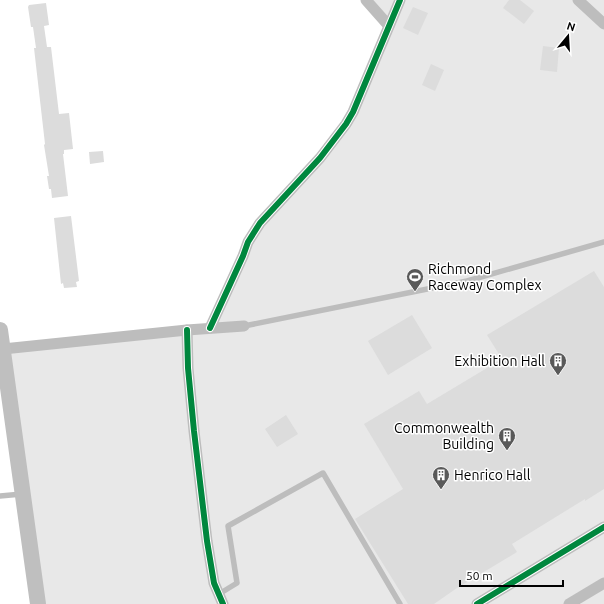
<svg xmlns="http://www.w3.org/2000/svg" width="604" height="604" font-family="Ubuntu,sans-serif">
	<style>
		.green { fill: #e8e8e8 }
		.building { fill: #dcdcdc }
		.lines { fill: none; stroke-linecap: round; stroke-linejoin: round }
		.lane { stroke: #bdbdbd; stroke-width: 5.5 }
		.street { stroke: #bdbdbd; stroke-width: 11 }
		.secondary { stroke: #bfbfbf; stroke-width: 16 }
		.cycleway-casing { stroke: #fff; stroke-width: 8 }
		.cycleway { stroke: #00873e; stroke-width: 6 }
		.labels { text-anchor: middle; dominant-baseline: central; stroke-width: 3; stroke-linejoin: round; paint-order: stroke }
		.poi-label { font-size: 14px; fill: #000; stroke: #fff; text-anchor: start }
	</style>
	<rect width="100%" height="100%" fill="#fff"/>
	<!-- green -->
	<path class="green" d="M366 0H604V604H38L3 349 210 328 248 242 346 124 389 27Z"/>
	<!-- building -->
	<g class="building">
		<path d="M509 0H520L534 11 524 24 503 8Z"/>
		<path d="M46 3 49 25 44 26 47 47H51L59 114 69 113 73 149 64 150V154H63L68 196 52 198 51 189H49L47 176H49L44 145 45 144 34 48H36L33 27H31L28 7 29 5Z"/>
		<path d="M413 7 428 13 418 35 403 28Z"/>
		<path d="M543 46 559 48 557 72 540 70Z"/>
		<path d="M431 64 444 70 435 91 422 85Z"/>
		<path d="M103 151 104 162 90 164 89 152Z"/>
		<path d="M71 216 79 281 76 282 77 287 64 288 63 283 61 284 54 218Z"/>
		<path d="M594 271 604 287V489L585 501V499L512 544 517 552 457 588 434 604H408L355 519 403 489 364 424 419 391 427 404 502 359 487 335Z"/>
		<path d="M412 315 432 348 388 375 368 341Z"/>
		<path d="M286 415 298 434 277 447 265 429Z"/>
	</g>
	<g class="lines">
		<!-- lane -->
		<g class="lane">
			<path d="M244 326 467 281 604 242"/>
			<path d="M0 496 22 494"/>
			<path d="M219 594 237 583 228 526 323 473 400 604"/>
		</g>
		<!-- street -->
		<g class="street">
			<path d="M366 0 389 26"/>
			<path d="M578 0 604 24"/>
			<path d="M210 328 243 256 248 242 260 223 320 158 346 124 353 112 400 0"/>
			<path d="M187 330 188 368 194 431 207 541 214 583 223 604"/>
			<path d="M3 349 187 330 244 326"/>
			<path d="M477 604 604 527"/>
			<path d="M569 604 604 583"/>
		</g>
		<!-- secondary -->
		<path class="secondary" d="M0 330 38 604"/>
		<defs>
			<g id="cycleway">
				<path d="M210 328 243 256 248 242 260 223 320 158 346 124 353 112 400 0"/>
				<path d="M187 330 188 368 194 431 207 541 214 583 223 604"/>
				<path d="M477 604 604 527"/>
			</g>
		</defs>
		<!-- cycleway casing -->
		<use href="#cycleway" class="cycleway-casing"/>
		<!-- cycleway -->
		<use href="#cycleway" class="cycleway"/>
	</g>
	<!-- icons -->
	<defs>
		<symbol id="stadium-pin" viewBox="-11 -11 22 30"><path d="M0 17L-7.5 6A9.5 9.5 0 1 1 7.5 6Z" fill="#595959" stroke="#fff"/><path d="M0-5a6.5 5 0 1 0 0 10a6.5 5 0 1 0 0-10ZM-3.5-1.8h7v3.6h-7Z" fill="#fff"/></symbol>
		<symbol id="building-pin" viewBox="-11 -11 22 30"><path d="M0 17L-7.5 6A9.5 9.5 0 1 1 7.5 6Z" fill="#595959" stroke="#fff"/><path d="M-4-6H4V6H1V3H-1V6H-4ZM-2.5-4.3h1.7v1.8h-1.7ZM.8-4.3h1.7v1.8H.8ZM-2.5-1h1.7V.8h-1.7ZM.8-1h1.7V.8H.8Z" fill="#fff"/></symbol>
	</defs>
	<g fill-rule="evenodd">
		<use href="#stadium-pin" x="405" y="267" width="20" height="27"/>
		<use href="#building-pin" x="548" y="351" width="20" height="27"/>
		<use href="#building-pin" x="497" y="426" width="20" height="27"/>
		<use href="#building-pin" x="431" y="465" width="20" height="27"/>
	</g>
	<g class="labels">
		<!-- poi labels -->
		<g class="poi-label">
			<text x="428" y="269">Richmond<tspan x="428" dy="16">Raceway Complex</tspan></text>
			<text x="545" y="361" text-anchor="end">Exhibition Hall</text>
			<text x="494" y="428" text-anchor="end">Commonwealth<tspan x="494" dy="16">Building</tspan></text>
			<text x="454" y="475">Henrico Hall</text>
		</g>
	</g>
	<!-- north arrow -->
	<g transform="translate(568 36) rotate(18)" stroke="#ffffff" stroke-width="3" paint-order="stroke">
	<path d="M0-3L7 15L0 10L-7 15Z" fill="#000000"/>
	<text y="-6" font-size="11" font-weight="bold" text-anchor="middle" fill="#000000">N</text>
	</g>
	<!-- scale -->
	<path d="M460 580v6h103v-6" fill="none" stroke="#000000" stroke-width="2"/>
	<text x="466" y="580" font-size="12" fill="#000000" stroke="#ffffff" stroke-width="3" paint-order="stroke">50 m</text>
</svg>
